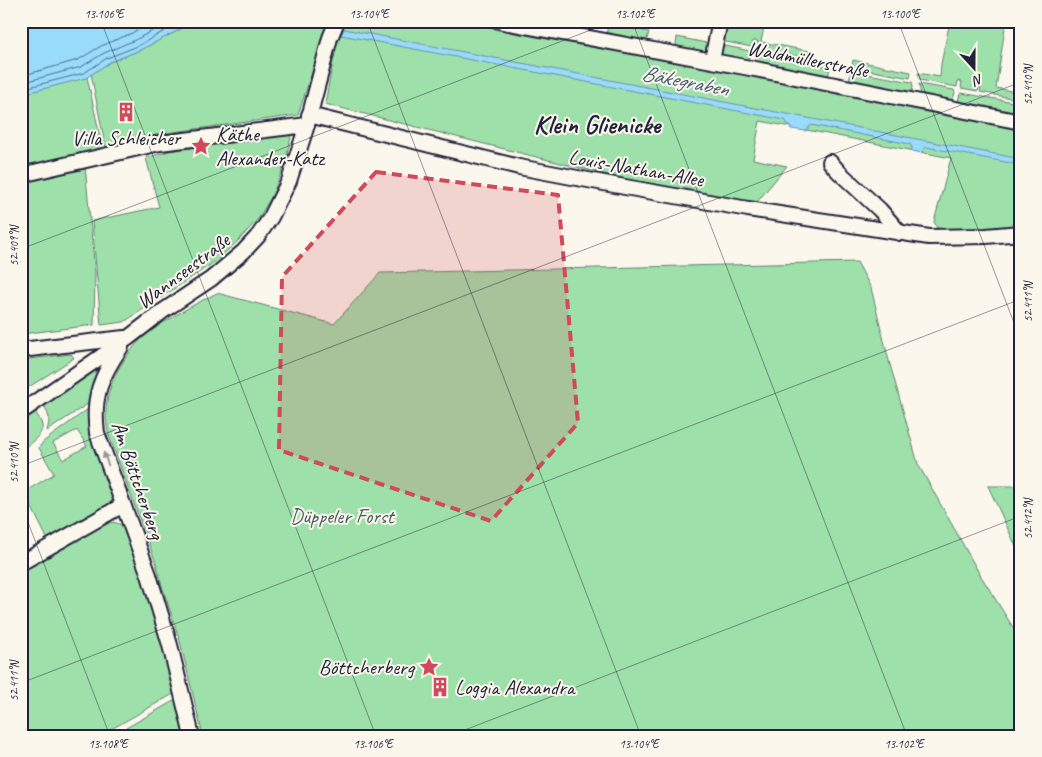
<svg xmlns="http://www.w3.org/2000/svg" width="1042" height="757" font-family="Caveat,sans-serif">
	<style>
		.green { fill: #9ee0aa; stroke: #608172; fill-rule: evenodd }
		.water { fill: #99dbfb; stroke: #6991ae }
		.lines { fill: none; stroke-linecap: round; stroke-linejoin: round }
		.shore { stroke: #526c88; stroke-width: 1 }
		.minor-casing { stroke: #22223b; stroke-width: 18 }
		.minor { stroke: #fbf7ec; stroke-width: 14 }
		.oneway { fill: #99979c }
		.marked { fill: #d1495b; fill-opacity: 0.2; stroke: #d1495b; stroke-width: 4; stroke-dasharray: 10 6; stroke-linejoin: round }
		.ticks { fill: none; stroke: #22223b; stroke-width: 1; stroke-opacity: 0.45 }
		.labels { text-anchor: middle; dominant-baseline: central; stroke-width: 4; stroke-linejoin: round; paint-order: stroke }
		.street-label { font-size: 21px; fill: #22223b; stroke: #fbf7ec }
		.poi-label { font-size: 21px; fill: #22223b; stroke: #fbf7ec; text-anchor: start }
		.park-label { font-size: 21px; fill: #475b5c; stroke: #fbf7ec }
		.water-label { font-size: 22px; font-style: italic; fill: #465a75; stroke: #fbf7ec }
		.district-label { font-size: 26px; font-weight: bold; fill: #22223b; stroke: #fbf7ec }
		.neatline { fill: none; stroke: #22223b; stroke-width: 2 }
		.ticks-label { font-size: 12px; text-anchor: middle; fill: #22223b }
	</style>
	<rect width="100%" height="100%" fill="#fbf7ec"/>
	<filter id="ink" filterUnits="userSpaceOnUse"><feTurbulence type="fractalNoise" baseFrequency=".02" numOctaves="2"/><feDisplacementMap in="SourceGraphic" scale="10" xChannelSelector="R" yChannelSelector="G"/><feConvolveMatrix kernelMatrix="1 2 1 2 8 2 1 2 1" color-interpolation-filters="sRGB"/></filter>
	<g filter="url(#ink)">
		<!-- green -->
		<g class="green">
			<path d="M196 21H329L320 47H319L318 50 319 51 298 115 174 132 154 136 106 149 91 74 110 62 140 50 181 29 189 23Z"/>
			<path d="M344 21H457L654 57 1007 126 1021 130V227L946 232 937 228 934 222 951 158 760 121 753 159 787 166 756 203 648 185 325 104 337 40 333 39Z"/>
			<path d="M537 21H594L592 33 537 23Z"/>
			<path d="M726 21H776L775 25 765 22 761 42 815 52 813 59 756 48 758 41H753L752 47 721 41Z"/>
			<path d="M950 21H1006L996 88 1021 93V100L980 92 981 86 980 85 978 91 961 88 962 82 958 81 957 87 920 80 918 73 940 77 941 64Z"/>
			<path d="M608 24 649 32 646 43 606 36Z"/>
			<path d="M677 37 711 44 708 51 704 53 678 49 676 45Z"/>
			<path d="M721 45 750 51 748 62 721 58 719 55Z"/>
			<path d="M756 52 830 67 828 78 754 64Z"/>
			<path d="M853 60 911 72 910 78 852 67Z"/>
			<path d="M851 71 912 82 913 86 912 91 908 93 849 82Z"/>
			<path d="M87 77 103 150 21 170V96L34 91Z"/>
			<path d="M919 84 954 90 955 93 952 102 921 96Z"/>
			<path d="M961 93 1019 103 1021 107 1018 112 1014 113 959 103 958 101 960 94Z"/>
			<path d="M290 135 291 137 285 163 272 196 258 219 239 240 216 261 124 322 101 325 92 221 159 207 146 158 169 151Z"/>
			<path d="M85 166 95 273 94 325 21 334V182L38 179Z"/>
			<path d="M857 262 871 288 889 361 918 464 979 573 1021 640V736H203L180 641 163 589 156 563 109 436C98 396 119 360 147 333 152 329 158 326 163 323 181 312 198 302 217 293L334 324 380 273Z"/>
			<path d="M71 354 74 358 21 392V360Z"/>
			<path d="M107 358C97 372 91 386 89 403L47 431C48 427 49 423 49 418 48 412 44 408 44 402Z"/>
			<path d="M34 409C36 414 41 420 42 425 44 435 28 445 21 450V417Z"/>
			<path d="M88 409 90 432 114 497V501L111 506 48 540 24 492 54 474 39 448 43 442ZM77 430 87 446 63 460 53 443Z"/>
			<path d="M988 486H1021V557Z"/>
			<path d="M109 522 117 523 125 527C145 582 162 636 175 693L99 736H21V571Z"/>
			<path d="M177 699 186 736H112Z"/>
		</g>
		<!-- water -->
		<g class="water">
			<path d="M21 21H200L189 23 181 29 140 50 110 62 86 78 34 91 21 96Z"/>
			<path d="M344 29 1021 159V165L926 147 923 150 922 153 912 151V148L910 144 811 125 806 131 791 129 785 120 341 35Z"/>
		</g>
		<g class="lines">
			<!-- shore -->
			<g class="shore">
				<path d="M21 76 78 60 101 46 132 33 153 21"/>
				<path d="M21 84 32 80 81 67 104 53 135 40 171 21"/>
				<path d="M21 90 33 86 84 73 107 58 138 46 182 21"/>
			</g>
			<defs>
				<g id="minor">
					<path d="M498 21 750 68 1021 122"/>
					<path d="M712 60 720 21"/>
					<path d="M309 115 519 167 625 187 748 209 929 237 986 236 1021 233"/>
					<path d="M830 162 839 172 880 210 900 233"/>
					<path d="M21 175 160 143 307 125"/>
					<path d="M121 347C101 376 92 397 97 433L149 575 170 645 192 736"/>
					<path d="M21 350 124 338"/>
					<path d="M21 412 128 338 163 311 211 279 243 252 258 236 271 217 289 181 307 125 330 38 337 21"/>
					<path d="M21 563 123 505"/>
				</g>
			</defs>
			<!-- minor casing -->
			<use href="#minor" class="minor-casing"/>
			<!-- minor -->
			<use href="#minor" class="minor"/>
		</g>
		<!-- one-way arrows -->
		<defs><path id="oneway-solid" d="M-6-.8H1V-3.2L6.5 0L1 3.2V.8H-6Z" transform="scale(1.25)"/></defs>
		<use class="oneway" href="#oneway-solid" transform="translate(106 459) rotate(-110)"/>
	</g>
	<!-- marked area -->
	<path class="marked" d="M376 172 558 195 578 423 491 521 279 450 282 277Z"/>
	<!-- ticks -->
	<path class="ticks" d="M101 21 376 736M367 21 641 736M632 21 907 736M898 21 1021 341M21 32 48 21M21 249 614 21M21 466 1021 82M21 504 110 736M21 683 1021 299M449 736 1021 516M1015 736 1021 734"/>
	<!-- icons -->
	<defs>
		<symbol id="building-bare" viewBox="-9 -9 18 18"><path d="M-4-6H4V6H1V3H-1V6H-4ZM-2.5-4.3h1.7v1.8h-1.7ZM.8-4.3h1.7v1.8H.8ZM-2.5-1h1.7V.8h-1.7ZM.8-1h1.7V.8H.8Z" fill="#d1495b" stroke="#fbf7ec" stroke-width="2.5" paint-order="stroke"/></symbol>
		<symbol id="sight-bare" viewBox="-9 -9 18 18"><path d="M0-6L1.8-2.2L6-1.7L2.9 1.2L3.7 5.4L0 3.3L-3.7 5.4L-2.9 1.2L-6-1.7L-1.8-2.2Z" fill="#d1495b" stroke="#fbf7ec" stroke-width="2.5" paint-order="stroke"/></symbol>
	</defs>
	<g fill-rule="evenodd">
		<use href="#building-bare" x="112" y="98" width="28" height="28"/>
		<use href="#sight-bare" x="187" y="132" width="28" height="28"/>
		<use href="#sight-bare" x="415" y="653" width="28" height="28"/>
		<use href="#building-bare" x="426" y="673" width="28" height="28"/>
	</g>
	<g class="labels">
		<!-- street labels -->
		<g class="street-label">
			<text transform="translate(808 59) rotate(11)">Waldmüllerstraße</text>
			<text transform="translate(636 168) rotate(10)">Louis-Nathan-Allee</text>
			<text transform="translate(183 271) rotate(-37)">Wannseestraße</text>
			<text transform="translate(138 480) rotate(71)">Am Böttcherberg</text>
		</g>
		<!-- poi labels -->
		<g class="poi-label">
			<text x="216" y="134">Käthe<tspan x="216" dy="24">Alexander-Katz</tspan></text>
			<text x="126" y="138" text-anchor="middle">Villa Schleicher</text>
			<text x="414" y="667" text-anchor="end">Böttcherberg</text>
			<text x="455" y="687">Loggia Alexandra</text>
		</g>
		<!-- park labels -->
		<g class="park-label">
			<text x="342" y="516">Düppeler Forst</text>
		</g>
		<!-- water labels -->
		<g class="water-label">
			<text transform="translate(685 81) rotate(11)">Bäkegraben</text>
		</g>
		<!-- district labels -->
		<g class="district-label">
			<text x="597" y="124">Klein Glienicke</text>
		</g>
	</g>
	<!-- margin -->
	<rect width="1042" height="757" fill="none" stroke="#fbf7ec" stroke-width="55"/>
	<!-- north arrow -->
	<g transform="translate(974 68) rotate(159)" stroke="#fbf7ec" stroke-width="4" paint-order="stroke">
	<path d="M0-4L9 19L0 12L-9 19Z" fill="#22223b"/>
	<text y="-8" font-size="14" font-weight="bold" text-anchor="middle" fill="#22223b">N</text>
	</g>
	<rect x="28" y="28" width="986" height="702" class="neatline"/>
	<g class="ticks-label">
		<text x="104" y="18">13.106°E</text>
		<text x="369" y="18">13.104°E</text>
		<text x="635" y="18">13.102°E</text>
		<text x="900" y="18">13.100°E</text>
		<text transform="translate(1028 85) rotate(-90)" y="4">52.410°N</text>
		<text transform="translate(14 246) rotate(-90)" y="4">52.409°N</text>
		<text transform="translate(1028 302) rotate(-90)" y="4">52.411°N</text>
		<text transform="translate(14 463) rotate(-90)" y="4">52.410°N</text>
		<text transform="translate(1028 519) rotate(-90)" y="4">52.412°N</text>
		<text transform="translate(14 681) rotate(-90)" y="4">52.411°N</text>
		<text x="108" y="748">13.108°E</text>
		<text x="373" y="748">13.106°E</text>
		<text x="639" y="748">13.104°E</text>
		<text x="904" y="748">13.102°E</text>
	</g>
</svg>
